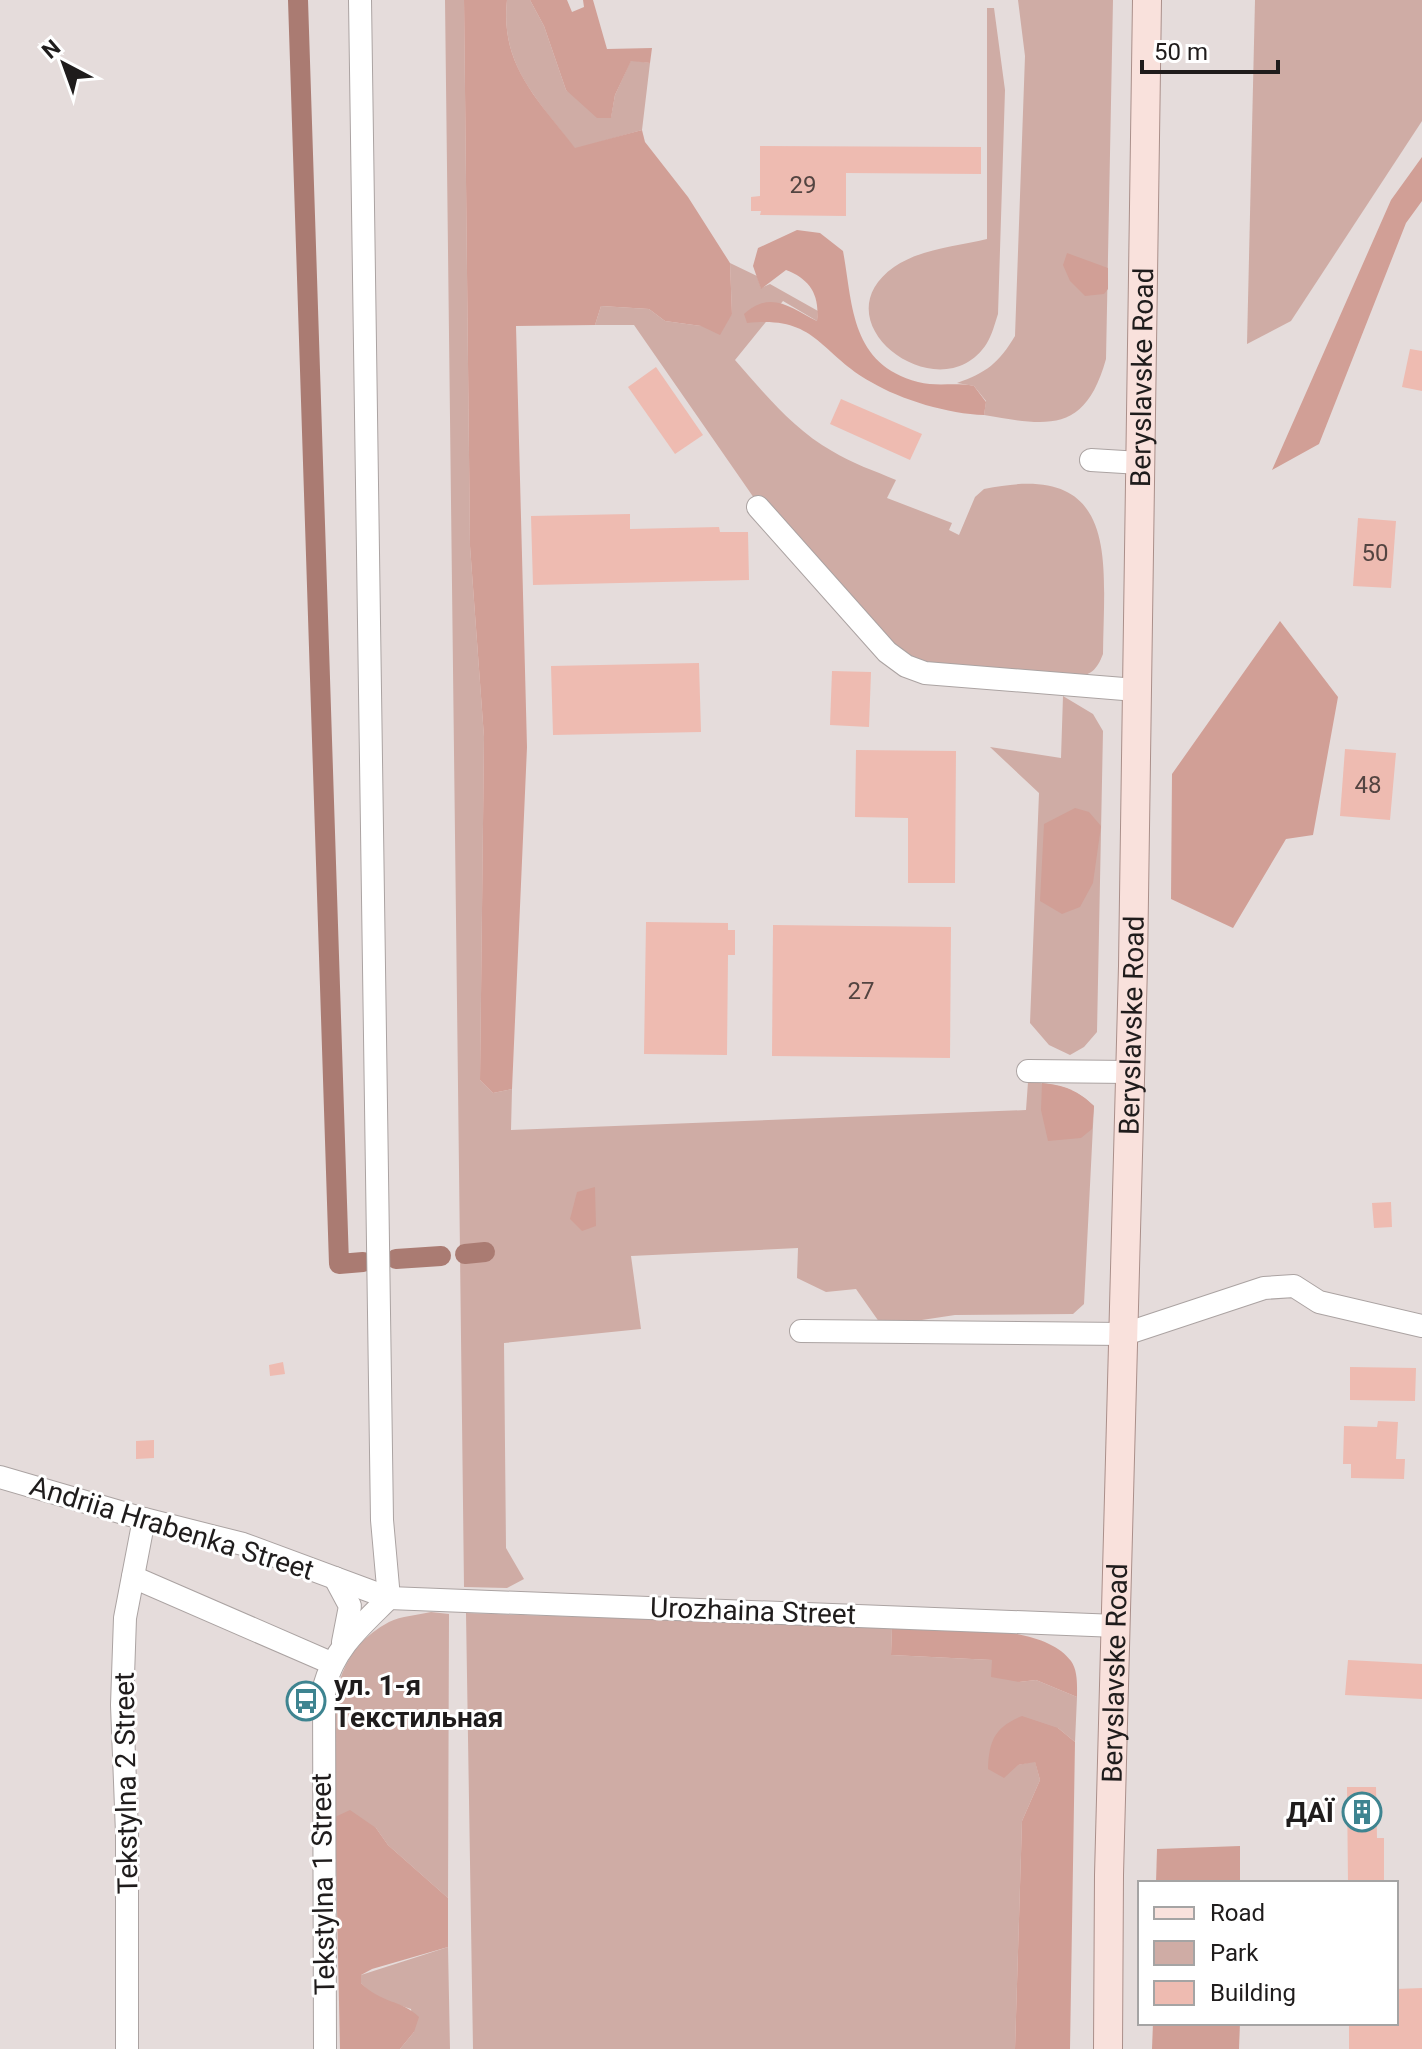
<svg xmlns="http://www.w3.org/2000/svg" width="1422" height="2049" font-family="Roboto,sans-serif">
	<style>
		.green { fill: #cfaca5 }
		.forest { fill: #d19f96 }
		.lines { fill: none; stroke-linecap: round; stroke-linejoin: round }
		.canal { stroke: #aa7b72; stroke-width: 20 }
		.building { fill: #eebbb1 }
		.minor-casing { stroke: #aba3a2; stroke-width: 24 }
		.major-casing { stroke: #aa8f8a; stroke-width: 30 }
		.minor { stroke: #fff; stroke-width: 22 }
		.major { stroke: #f9e1dc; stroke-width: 28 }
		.labels { text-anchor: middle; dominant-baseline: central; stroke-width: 6; stroke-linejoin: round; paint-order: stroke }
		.number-label { font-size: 24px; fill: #534441 }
		.street-label { font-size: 28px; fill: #1f1c1c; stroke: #fff }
		.poi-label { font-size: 28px; font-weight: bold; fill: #1f1c1c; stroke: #fff; text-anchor: start }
	</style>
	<rect width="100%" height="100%" fill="#e5dcdb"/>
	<!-- green -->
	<g class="green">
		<path d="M445 0H464L470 546 484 737 480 1080 493 1093 512 1089 511 1130 1026 1110 1028 1082C1055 1084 1073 1086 1094 1106L1084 1304 1073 1314 955 1315 882 1326 856 1289 826 1292 797 1278 798 1248 631 1256 641 1329 504 1343 506 1548 524 1579 507 1588 464 1587Z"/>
		<path d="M507 0H530L544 26 566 90 611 117 615 95 631 60 650 63 642 130 575 149C538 99 500 66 507 0Z"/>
		<path d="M1018 0H1113L1106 359C1085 434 1048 426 984 415L986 401 974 386 957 383C986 373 999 363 1015 336L1025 56Z"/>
		<path d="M1255 0H1422V121L1291 321 1247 344Z"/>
		<path d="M987 8H994L1005 90 998 314C995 323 992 335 987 343 942 415 815 323 894 267 920 249 957 246 987 239Z"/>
		<path d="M730 263 757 276 761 288 770 284 818 311 817 321 783 301 735 360C764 393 793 429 832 451 851 463 875 471 896 480L887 498 952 523 949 530 959 535 975 497 984 489C1121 460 1104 559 1103 654 1097 670 1091 675 1074 678L904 659 760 495 754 498 634 325H595L601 306 649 309 665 321 701 326 732 314Z"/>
		<path d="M1063 696 1093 714 1103 731 1097 1032 1084 1047 1070 1055 1049 1045 1030 1023 1039 793 990 747 1061 758Z"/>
		<path d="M431 1612 449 1614 448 1898 388 1845 376 1828 335 1817C334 1747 315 1661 389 1622 401 1616 418 1615 431 1612Z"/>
		<path d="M466 1613 892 1627 891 1655 992 1660 1019 1682 1036 1680 1077 1697 1075 1742 1058 1728 1018 1765 1035 1761 1040 1780 1022 1821 1015 2049H473Z"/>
		<path d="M448 1947 450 2049H400L414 2032 411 2009 374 1997 361 1983V1975Z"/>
	</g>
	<!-- forest -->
	<g class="forest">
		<path d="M464 0H507C500 66 538 99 575 148L642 130 645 142 688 197 730 263 732 314 720 335 701 326 665 321 649 309 601 306 595 325 516 326 527 747 512 1089 493 1093 480 1080 484 737 470 546Z"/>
		<path d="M530 0H567L572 12 584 7 583 0H593L607 49 652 48 650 63 631 61 615 95 611 118H597L566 90 544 26Z"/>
		<path d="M1422 157V201L1406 223 1319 444 1272 470 1391 200Z"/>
		<path d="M797 230 820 233 843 251C853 305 850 364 918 382 937 387 955 382 974 386L986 402 984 415C949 414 901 400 871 382 819 353 817 315 747 323L744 314C771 289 792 309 817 321 820 295 810 279 786 270L761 289 753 266 758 248Z"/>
		<path d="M1067 253 1108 268V289L1104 294 1085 296 1070 281 1063 265Z"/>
		<path d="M1280 621 1338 697 1313 835 1286 839 1233 928 1171 899 1172 774Z"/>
		<path d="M1075 808 1089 812 1101 826 1093 883 1080 907 1062 914 1040 901 1044 824Z"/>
		<path d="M1042 1083C1064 1085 1077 1090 1094 1106L1092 1129 1081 1138 1048 1141 1041 1110Z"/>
		<path d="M595 1187 596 1226 582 1231 570 1219 577 1192Z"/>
		<path d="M892 1627C937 1629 1042 1621 1071 1661 1078 1671 1077 1685 1077 1697L1036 1680 1019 1682 991 1677 992 1660 891 1655Z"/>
		<path d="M1022 1716 1058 1728 1075 1742 1070 2049H1015L1022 1821 1040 1780 1035 1762 1018 1765 1004 1778 988 1769C989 1740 995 1727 1022 1716Z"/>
		<path d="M350 1810 376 1828 388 1845 448 1898V1947L372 1969 361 1975V1983C380 2003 402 2000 419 2017L414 2032 400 2049H340L335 1817Z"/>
		<path d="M1240 1846V1883H1156L1157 1849Z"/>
		<path d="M1153 2023H1240L1239 2049H1152Z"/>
	</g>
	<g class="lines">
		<!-- canal -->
		<g class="canal">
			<path d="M298 0 339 1264 363 1262"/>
			<path d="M465 1254 485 1252"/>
			<path d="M396 1259 441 1256"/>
		</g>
	</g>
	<!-- building -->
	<g class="building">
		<path d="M760 146 981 147V174L846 173V216L760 215 761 211H751V197L760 196Z"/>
		<path d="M1410 349 1422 351V391L1402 387Z"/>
		<path d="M656 367 703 435 675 454 628 387Z"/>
		<path d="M841 399 922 434 910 460 830 424Z"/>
		<path d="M630 514V529L719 527 720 532H748L749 580 533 585 531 516Z"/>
		<path d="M1358 518 1396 521 1391 588 1353 586Z"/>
		<path d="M699 663 701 732 553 735 551 666Z"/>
		<path d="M832 671 871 672 869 727 830 725Z"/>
		<path d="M1345 749 1396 753 1390 820 1340 816Z"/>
		<path d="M856 750 956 751 955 883H908V818L855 817Z"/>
		<path d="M646 922 728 923V930H735V955H728L727 1055 644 1054Z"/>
		<path d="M773 925 951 927 950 1058 772 1056Z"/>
		<path d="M1391 1202 1392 1227 1374 1228 1372 1203Z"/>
		<path d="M283 1362 285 1374 270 1376 269 1365Z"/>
		<path d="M1350 1367 1416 1368 1415 1401 1350 1400Z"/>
		<path d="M1378 1421 1398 1422 1396 1459H1405L1404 1479 1351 1478V1464H1343L1344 1426 1377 1427Z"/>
		<path d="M154 1440V1458L136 1459V1441Z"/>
		<path d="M1348 1660 1422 1664V1699L1345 1695Z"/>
		<path d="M1347 1787H1376L1377 1838H1384V1883H1348Z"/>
		<path d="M1422 1988V2049H1349V2023H1396V1989Z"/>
	</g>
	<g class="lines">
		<defs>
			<g id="minor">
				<path d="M360 0 382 1520 389 1598"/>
				<path d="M1091 460 1140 463"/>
				<path d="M758 507 887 652 906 666 925 673 1136 690"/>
				<path d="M1028 1071 1131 1072"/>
				<path d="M801 1331 1125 1334 1264 1288 1294 1286 1319 1302 1422 1326"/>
				<path d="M0 1477 144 1519 243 1544 389 1598 1117 1626"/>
				<path d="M133 1577 331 1663"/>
				<path d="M335 1578 350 1606 343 1642"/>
				<path d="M127 2049V1833L122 1705 125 1618 144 1519"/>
				<path d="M325 2049 324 1687C335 1647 360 1627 389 1598"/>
			</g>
			<g id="major">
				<path id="s1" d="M1108 2049 1109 1875 1133 966 1147 0"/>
			</g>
		</defs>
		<!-- minor casing -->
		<use href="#minor" class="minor-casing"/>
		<!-- major casing -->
		<use href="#major" class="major-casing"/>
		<!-- minor -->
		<use href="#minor" class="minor"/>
		<!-- major -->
		<use href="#major" class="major"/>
	</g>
	<!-- icons -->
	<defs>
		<symbol id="bus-ring" viewBox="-11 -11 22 22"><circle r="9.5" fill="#fff" stroke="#3e8490" stroke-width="1.5"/><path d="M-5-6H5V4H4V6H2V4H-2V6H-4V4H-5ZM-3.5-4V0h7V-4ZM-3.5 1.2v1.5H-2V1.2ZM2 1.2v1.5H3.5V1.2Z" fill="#3e8490"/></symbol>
		<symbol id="building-ring" viewBox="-11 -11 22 22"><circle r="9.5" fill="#fff" stroke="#3e8490" stroke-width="1.5"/><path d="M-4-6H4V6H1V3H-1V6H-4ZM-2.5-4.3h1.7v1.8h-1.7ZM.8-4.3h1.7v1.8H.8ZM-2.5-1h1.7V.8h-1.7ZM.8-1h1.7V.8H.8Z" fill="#3e8490"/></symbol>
	</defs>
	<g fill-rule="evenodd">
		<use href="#bus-ring" x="284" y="1679" width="44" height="44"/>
		<use href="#building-ring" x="1340" y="1790" width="44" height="44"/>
	</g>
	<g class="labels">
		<!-- number labels -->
		<g class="number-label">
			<text x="803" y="185">29</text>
			<text x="1375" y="553">50</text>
			<text x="1368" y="785">48</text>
			<text x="861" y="991">27</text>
		</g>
		<!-- street labels -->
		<g class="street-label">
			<text stroke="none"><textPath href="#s1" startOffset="1672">Beryslavske Road</textPath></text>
			<text stroke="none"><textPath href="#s1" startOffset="1024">Beryslavske Road</textPath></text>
			<text transform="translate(172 1528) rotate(17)">Andriia Hrabenka Street</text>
			<text transform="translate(753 1611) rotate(2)">Urozhaina Street</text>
			<text stroke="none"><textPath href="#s1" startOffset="376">Beryslavske Road</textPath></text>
			<text transform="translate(126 1783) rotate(-91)">Tekstylna 2 Street</text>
			<text transform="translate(323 1884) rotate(-91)">Tekstylna 1 Street</text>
		</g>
		<!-- poi labels -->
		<g class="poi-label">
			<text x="334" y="1685">ул. 1-я<tspan x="334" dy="32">Текстильная</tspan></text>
			<text x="1334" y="1812" text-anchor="end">ДАЇ</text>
		</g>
	</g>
	<!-- legend -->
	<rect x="1138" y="1881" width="260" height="144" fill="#ffffff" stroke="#a5a4a4" stroke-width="2"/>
	<rect x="1154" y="1907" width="40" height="12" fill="#f9e1dc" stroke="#a5a4a4" stroke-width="2"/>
	<text x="1210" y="1921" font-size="24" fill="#1f1c1c">Road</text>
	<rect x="1154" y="1941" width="40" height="24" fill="#cfaca5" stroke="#a5a4a4" stroke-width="2"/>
	<text x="1210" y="1961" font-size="24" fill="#1f1c1c">Park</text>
	<rect x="1154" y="1981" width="40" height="24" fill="#eebbb1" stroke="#a5a4a4" stroke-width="2"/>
	<text x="1210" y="2001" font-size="24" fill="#1f1c1c">Building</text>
	<!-- north arrow -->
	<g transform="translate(64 64) rotate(319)" stroke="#ffffff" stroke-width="6" paint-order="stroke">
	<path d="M0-6L14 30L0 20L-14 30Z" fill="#1f1c1c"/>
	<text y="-12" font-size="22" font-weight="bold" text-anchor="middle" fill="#1f1c1c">N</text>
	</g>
	<!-- scale -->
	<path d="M1142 60v12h136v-12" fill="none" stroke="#1f1c1c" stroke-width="4"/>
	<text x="1154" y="60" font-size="24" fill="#1f1c1c" stroke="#ffffff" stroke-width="6" paint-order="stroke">50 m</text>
</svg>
